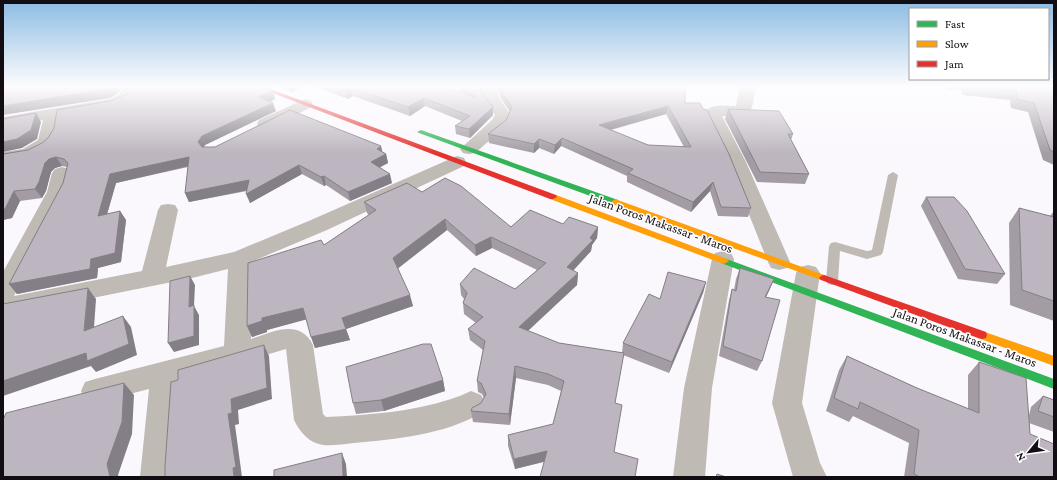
<svg xmlns="http://www.w3.org/2000/svg" width="1057" height="480" font-family="'Crimson Pro',serif">
	<style>
		.lines { fill: none; stroke-linecap: round; stroke-linejoin: round }
		.lane { fill: #c0bab5; fill-rule: evenodd }
		.street { fill: #c0bab5; fill-rule: evenodd }
		.fast { fill: #30b455; fill-rule: evenodd }
		.slow { fill: #ff9f0a; fill-rule: evenodd }
		.jam { fill: #e5322d; fill-rule: evenodd }
		.wall { fill: #a39ca4; fill-rule: evenodd }
		.shaded-wall { fill: #847f86 }
		.building { fill: #bdb5bf; stroke: #847f86; fill-rule: evenodd }
		.labels { text-anchor: middle; dominant-baseline: central; stroke-width: 3; stroke-linejoin: round; paint-order: stroke }
		.street-label { font-size: 13px; fill: #110d13; stroke: #fff }
	</style>
	<rect width="100%" height="100%" fill="#fbf8fd"/>
	<g class="lines">
		<!-- lane -->
		<path class="lane" d="M893 172 898 175 883 252 881 255 867 259 840 251 838 281 836 284 832 285 828 284 826 281 829 246 831 243 835 242 867 251 872 250 888 175Z"/>
		<!-- street -->
		<g class="street">
			<path d="M124 87H141L133 95 131 101 114 108 61 117C60 124 60 133 57 139 47 159 22 160 3 162V152L23 149 38 140 43 120 3 127V117L110 99 118 95Z"/>
			<path d="M480 87H496L499 98 511 115 505 127 475 153 469 154 463 153 460 149 492 120 495 115 483 99Z"/>
			<path d="M740 87H756C751 117 752 116 722 116L746 162 790 262 787 268 779 270 771 268 768 262 728 162 704 113C711 103 726 106 736 106Z"/>
			<path d="M305 99 311 101 313 104 311 107 271 128 265 129 259 128 257 124 259 120Z"/>
			<path d="M457 156 464 158 466 162 464 166 327 230 251 262V339C273 332 299 318 313 345L323 414 326 417C368 415 411 412 451 399 458 397 464 394 471 391L481 395 486 404 481 413C444 435 396 439 354 443 344 444 332 446 323 445 309 443 300 432 294 420L286 349 179 381 172 477H140L149 389 95 403 85 400 81 391 85 382 95 379 224 346 228 269 192 278 3 316V272L47 192 52 173 55 169 62 167 69 169 72 173 67 192 14 296 142 271 158 210 161 205 168 204 175 205 178 210 166 267 234 252 311 220Z"/>
			<path d="M723 251 731 253 734 259 712 388 705 477H673L684 388 712 259 715 253Z"/>
			<path d="M808 265 816 267 820 273 802 403 820 463 827 477H793L772 403 796 273 800 267Z"/>
		</g>
		<!-- fast -->
		<g class="fast">
			<path d="M421 130 618 200 619 202 618 204H612L419 133 417 132Z"/>
			<path d="M724 258 1054 379V389L721 263 719 261 721 259Z"/>
		</g>
		<!-- slow -->
		<g class="slow">
			<path d="M550 195H556L727 259 729 261 724 264 721 263 550 199 549 197Z"/>
			<path d="M615 199 827 276 829 278 827 280H821L612 204 611 202Z"/>
			<path d="M982 331 1054 356V366L978 338 977 335 978 332Z"/>
		</g>
		<!-- jam -->
		<g class="jam">
			<path d="M257 87H265L556 195 557 197 553 199H550Z"/>
			<path d="M824 275 986 332 987 335 986 338 982 339 978 338 821 280 819 278 821 276Z"/>
		</g>
	</g>
	<!-- wall -->
	<g class="wall">
		<path d="M278 87H302L292 92Z"/>
		<path d="M315 87H446L463 93 457 87H480L481 92 493 115 470 138 456 134 455 126 462 121 425 106 410 116 353 96 348 99Z"/>
		<path d="M497 87H685V103L751 208 748 217 718 216 710 191 691 212 627 182V176L561 146 554 154 539 148 534 153 489 143 488 134 506 120 510 112 500 97ZM666 114 684 147 648 145 611 130Z"/>
		<path d="M947 87H1054V165L1043 160 1028 112 1011 108 1010 100 963 95 960 89 947 90Z"/>
		<path d="M273 91 275 99 270 102 276 111 205 145 204 147 381 146 382 152 386 154 388 163 380 167 392 183 350 201 326 185 324 186 302 174 250 203 247 191 189 202 185 193 188 167 116 183 107 214 120 211 126 220 121 262 98 268 97 278 17 294 9 284 63 183 67 167 62 166 55 168 51 172 46 191 42 198 20 201 12 218 3 220 28 150Z"/>
		<path d="M728 109 793 134 791 140 809 174 805 184 757 182 725 119Z"/>
		<path d="M422 192 511 227 563 224 598 227 597 238 592 245 591 251 573 271 578 273 577 285 528 331 559 343 622 353 623 343 660 299 706 282 703 293 669 373 623 355 544 462 515 469 508 446V435L553 424 561 391 548 385 516 378 510 425 473 422 471 411 481 403 484 398 482 394 478 392 477 381 483 350 470 340 468 329 476 323 464 314 463 303 464 299 461 295 460 284 515 289 537 270 492 248 476 256 447 230 398 268 413 306 346 329 350 340 315 348 306 319 267 330V332L252 337 247 326 324 245 369 215 367 213 364 202Z"/>
		<path d="M926 197 1005 274 997 284 958 279 921 206Z"/>
		<path d="M1019 208 1050 216 1054 211V321L1010 305 1009 223Z"/>
		<path d="M740 268 774 279 766 297 762 361 757 371 719 356 729 300 732 289 734 290 736 279Z"/>
		<path d="M847 356 917 388 968 409V375L979 362 1029 415 1031 407 1043 396 1054 400V432L1029 423 1030 434 1054 477H904L909 443 853 416 849 422 826 411 839 370Z"/>
		<path d="M443 380 445 391 384 411 356 414 353 403Z"/>
	</g>
	<!-- shaded-wall -->
	<g class="shaded-wall">
		<path d="M111 87H123L117 94 110 98 3 115V106Z"/>
		<path d="M290 87H302L292 92Z"/>
		<path d="M351 88 353 96 348 99 346 90Z"/>
		<path d="M273 91 275 99 262 106 259 97Z"/>
		<path d="M424 98 425 106 410 116 408 107Z"/>
		<path d="M273 103 276 111 205 145 202 151 198 142 202 136Z"/>
		<path d="M668 106 666 114 598 133 599 125Z"/>
		<path d="M493 107V115L470 138 469 129Z"/>
		<path d="M36 113 41 122 37 139 22 148 3 152V142Z"/>
		<path d="M562 138 561 146 554 154 555 145Z"/>
		<path d="M539 139V148L534 153V144Z"/>
		<path d="M381 146 383 155 377 149Z"/>
		<path d="M386 154 388 163 373 171 371 162Z"/>
		<path d="M56 157 62 166 55 168 51 172 46 191 42 198 35 189 45 163 49 159Z"/>
		<path d="M189 157 193 165 116 183 104 225 98 216 110 174Z"/>
		<path d="M299 165 302 174 250 203 246 194Z"/>
		<path d="M390 174 392 183 350 201 348 192Z"/>
		<path d="M324 176 326 185 324 186 321 177Z"/>
		<path d="M249 180 253 189 189 202 185 193Z"/>
		<path d="M713 182 710 191 691 212 693 202Z"/>
		<path d="M14 191 20 201 12 218 3 220V209Z"/>
		<path d="M120 211 126 220 121 262 98 268 97 278 17 294 9 284 91 259Z"/>
		<path d="M445 219 447 230 396 270 393 258Z"/>
		<path d="M598 227 597 238 592 245 591 251 566 278 567 267Z"/>
		<path d="M491 237 492 248 476 256 475 245Z"/>
		<path d="M578 273 577 285 519 339V327Z"/>
		<path d="M190 276 195 285 194 306 199 315V345L174 352 168 343 189 307Z"/>
		<path d="M774 279 770 289 761 307 765 297Z"/>
		<path d="M706 282 703 293 669 373 672 362Z"/>
		<path d="M88 288 96 299 93 342 84 331Z"/>
		<path d="M410 295 413 306 346 329 350 340 315 348 311 337 342 318Z"/>
		<path d="M303 308 308 319 267 330V332L252 337 247 326 262 318Z"/>
		<path d="M123 316 131 327 137 355 96 372 91 366 3 396V381Z"/>
		<path d="M264 345 269 356 272 399 238 410 239 424 235 425 242 477H234L228 414 231 399Z"/>
		<path d="M515 366 516 378 510 425 509 414Z"/>
		<path d="M443 380 445 391 384 411 381 400Z"/>
		<path d="M124 383 134 395 132 434 118 475 119 477H110L107 464Z"/>
		<path d="M547 451 546 461 515 469 514 459Z"/>
		<path d="M342 453 346 464 347 477H343Z"/>
	</g>
	<!-- building -->
	<g class="building">
		<path d="M3 87H111L105 89 3 106Z"/>
		<path d="M131 87H261L273 91 259 97 273 103 202 136 198 142 202 147H215L290 110 381 146 377 149 386 154 371 162 390 174 348 192 324 176 321 177 299 165 246 194 249 180 185 193 189 157 110 174 98 216 120 211 115 253 91 259 90 269 9 284 63 183 68 163 64 159 56 157 49 159 45 163 39 182 35 189 14 191 5 209H3V154L28 150 42 143 48 138 54 128 57 110 110 101 127 94Z"/>
		<path d="M336 87H446L475 97 465 87H480L481 92 493 107 469 129 455 126 470 116 424 98 408 107 351 88 346 90Z"/>
		<path d="M499 87H685V103H700L703 109 707 110 729 154 751 208 721 207 713 182 693 202 628 173 633 169 562 138 555 145 539 139 534 144 488 134 506 120 512 107 500 89ZM668 106 691 147 648 145 599 125Z"/>
		<path d="M978 87H1054V152L1050 150 1034 103 1017 99 1016 91Z"/>
		<path d="M728 109 779 111 793 134H788L809 174 760 172Z"/>
		<path d="M36 113 31 130 17 139 3 142V119Z"/>
		<path d="M445 178 461 186 511 227 530 210 563 224 569 217 598 227 590 238 593 240 567 267 578 273 519 327 559 343 624 353 615 403 622 405 614 452 638 459 635 477H540L547 451 514 459 508 435 553 424 564 381 548 374 515 366 509 414 471 411 472 408 481 403 486 394 481 383 477 381 485 341 468 329 483 317 463 303 467 293 460 284 474 268 515 289 546 263 491 237 475 245 445 219 393 258 410 295 342 318 346 329 311 337 303 308 262 318V321L247 326 248 263 321 240 324 245 376 210 364 202 407 183 422 192Z"/>
		<path d="M926 197H954L967 211 1005 274 965 269Z"/>
		<path d="M1019 208 1054 217V301L1022 290Z"/>
		<path d="M740 268 774 279 765 297 780 300 762 361 723 346 732 289 736 291Z"/>
		<path d="M668 272 706 282 672 362 623 343 649 294 660 299Z"/>
		<path d="M190 276 189 307 194 305V336L168 343 170 281Z"/>
		<path d="M88 288 84 331 123 316 129 344 87 361 86 353 3 381V304Z"/>
		<path d="M423 344H431L443 380 381 400 353 403 346 367Z"/>
		<path d="M264 345 267 388 231 399 232 413 228 414 236 467 233 468 234 477H165V466L171 382 178 380V370Z"/>
		<path d="M847 356 917 388 979 413V362L1026 378 1030 434 1054 444V477H920L914 474 919 430 860 402 858 409 834 398Z"/>
		<path d="M124 383 122 422 107 464 110 477H3V420L6 413Z"/>
		<path d="M1043 396 1054 400V417L1038 411Z"/>
		<path d="M342 453 343 477H274V470Z"/>
		<path d="M717 474 726 477H716Z"/>
	</g>
	<!-- sky -->
	<linearGradient id="sky" x2="0" y2="1"><stop stop-color="#8bbbe2"/><stop offset="0.56" stop-color="#fdfcfe"/><stop offset="1" stop-color="#fdfcfe" stop-opacity="0"/></linearGradient>
	<rect width="1057" height="154" fill="url(#sky)"/>
	<g class="labels">
		<!-- street labels -->
		<g class="street-label">
			<text transform="translate(661 223) rotate(20)">Jalan Poros Makassar - Maros</text>
			<text transform="translate(965 337) rotate(20)">Jalan Poros Makassar - Maros</text>
		</g>
	</g>
	<!-- border -->
	<rect width="1057" height="480" fill="none" stroke="#110d13" stroke-width="8"/>
	<!-- legend -->
	<rect x="909" y="8" width="140" height="72" fill="#ffffff" stroke="#a09ea1"/>
	<rect x="917" y="21" width="20" height="6" fill="#30b455" stroke="#a09ea1"/>
	<text x="945" y="28" font-size="12" fill="#110d13">Fast</text>
	<rect x="917" y="41" width="20" height="6" fill="#ff9f0a" stroke="#a09ea1"/>
	<text x="945" y="48" font-size="12" fill="#110d13">Slow</text>
	<rect x="917" y="61" width="20" height="6" fill="#e5322d" stroke="#a09ea1"/>
	<text x="945" y="68" font-size="12" fill="#110d13">Jam</text>
	<!-- north arrow -->
	<g transform="translate(1029 452) rotate(241)" stroke="#ffffff" stroke-width="3" paint-order="stroke">
	<path d="M0-3L7 15L0 10L-7 15Z" fill="#110d13"/>
	<text y="-6" font-size="11" font-weight="bold" text-anchor="middle" fill="#110d13">N</text>
	</g>
</svg>
